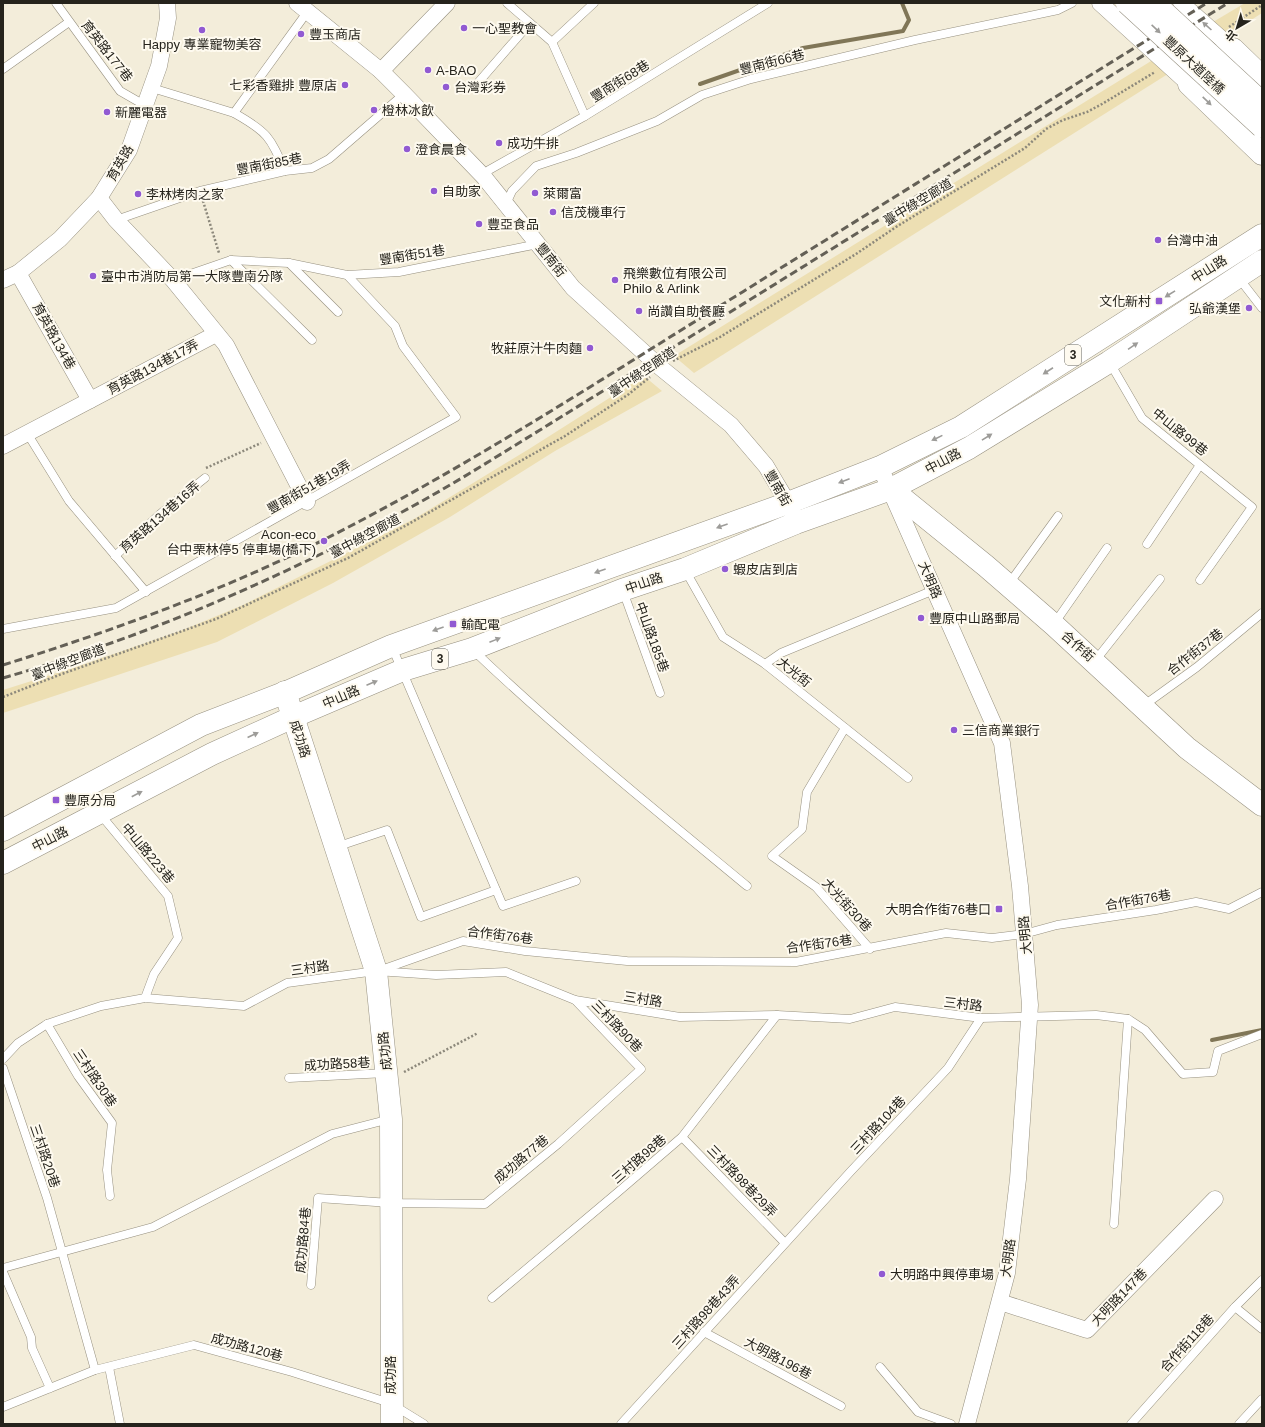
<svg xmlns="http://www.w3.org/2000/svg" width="1265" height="1427" font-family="Arial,'Noto Sans TC',sans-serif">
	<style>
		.green { fill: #eddfb3 }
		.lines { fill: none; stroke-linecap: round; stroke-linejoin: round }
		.stream { stroke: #807657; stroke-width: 4 }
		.lane-casing { stroke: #979180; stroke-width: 9 }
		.street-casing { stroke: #979180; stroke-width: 17 }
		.secondary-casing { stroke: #979180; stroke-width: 23 }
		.primary-casing { stroke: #979180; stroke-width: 23 }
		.path { stroke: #8c887b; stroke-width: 2.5; stroke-dasharray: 2 2; stroke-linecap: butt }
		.lane { stroke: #fff; stroke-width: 8 }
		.street { stroke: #fff; stroke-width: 16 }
		.secondary { stroke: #fff; stroke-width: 22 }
		.primary { stroke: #fff; stroke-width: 22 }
		.rail { stroke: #646056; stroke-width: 3; stroke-dasharray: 8 4; stroke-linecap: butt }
		.secondary-bridge-casing { stroke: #979180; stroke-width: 23; stroke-linecap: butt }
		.secondary-bridge { stroke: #fff; stroke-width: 22 }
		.oneway { fill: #9d9c99 }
		.poi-dot { fill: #915ad2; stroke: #fefaef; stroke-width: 1.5 }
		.labels { text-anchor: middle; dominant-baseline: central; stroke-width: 4; stroke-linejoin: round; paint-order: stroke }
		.shield { fill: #fefaef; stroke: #66645b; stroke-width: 1 }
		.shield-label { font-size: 12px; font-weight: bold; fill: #25231c }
		.poi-label { font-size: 13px; fill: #25231c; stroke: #fefaef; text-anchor: start }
		.street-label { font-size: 13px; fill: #25231c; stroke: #fefaef }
	</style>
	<rect width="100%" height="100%" fill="#f3edda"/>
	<!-- green -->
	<g class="green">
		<path d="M1245 3H1262V13L1228 35 1213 22Z"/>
		<path d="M1156 58 1171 72 694 373 674 356Z"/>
		<path d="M644 376 662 391 555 451 450 517 333 583 217 642 3 713V690L82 665 183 630 243 605 414 519 529 449Z"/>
	</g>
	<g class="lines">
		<!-- stream -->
		<g class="stream">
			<path d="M700 84 803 48 903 31 909 20 902 3"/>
			<path d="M1212 1040 1262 1030"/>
		</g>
		<defs>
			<g id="lane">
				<path d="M56 3 120 91 146 106"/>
				<path d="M507 3 552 42 585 116"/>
				<path d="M552 42 594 3"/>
				<path d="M3 69 69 22"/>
				<path d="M476 85 530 23"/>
				<path d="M152 88 234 113 308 11"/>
				<path d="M234 113C268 132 270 137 285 171"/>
				<path d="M484 177 489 170 585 116 768 3"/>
				<path d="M506 204 512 191 536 166 576 153 657 121 702 95 751 79 915 40 1058 10 1072 3"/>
				<path d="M116 220 200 191 285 171 312 168 329 159 404 94"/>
				<path d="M231 260 312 340"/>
				<path d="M289 263 338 312"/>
				<path d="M1238 277 1262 308"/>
				<path d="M173 280 231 260 289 263 347 275 399 272 538 244"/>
				<path d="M1110 363 1142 418 1252 507 1200 580"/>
				<path d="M27 433 69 501 146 592"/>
				<path d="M1147 544 1200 465"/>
				<path d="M115 556 160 514 205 478"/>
				<path d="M685 570 723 637 765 664 908 778"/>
				<path d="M1008 585 1058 516"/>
				<path d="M623 591 660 693"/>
				<path d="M1054 624 1107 548"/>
				<path d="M3 629 116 608 456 417 403 346 395 326 347 275"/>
				<path d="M392 647 503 906 576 881"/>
				<path d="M473 650C560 733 654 809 747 886"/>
				<path d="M1095 661 1160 579"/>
				<path d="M765 664 781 653 934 590"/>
				<path d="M1143 706 1197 667 1262 613"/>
				<path d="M845 728 807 792 802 829 772 856 816 887 870 949"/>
				<path d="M100 814 168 896 178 938 154 974 145 998"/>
				<path d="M336 847 387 830 421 917 496 890"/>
				<path d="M381 970 463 941 525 951 627 961 796 962 946 933 992 938 1024 934 1057 925 1156 910 1196 902 1229 909 1262 892"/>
				<path d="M47 1024 78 1076 112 1123 107 1170 110 1196"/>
				<path d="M3 1059 18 1043 47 1024 101 1006 145 998 244 1006 287 983 376 971 436 975 506 972 575 1000 680 1017 777 1015 850 1019 895 1007 981 1018 1096 1015 1128 1019 1145 1030 1183 1074 1213 1072 1218 1051 1262 1034"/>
				<path d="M3 1068 47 1198 95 1370"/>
				<path d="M289 1078 386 1073"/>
				<path d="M682 1137 785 1243"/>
				<path d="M1114 1224 1128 1019"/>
				<path d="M3 1268 153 1227 332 1134 390 1119"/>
				<path d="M3 1272 31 1337 32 1348 50 1388"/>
				<path d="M311 1285 318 1198 390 1203 485 1204 558 1144 641 1069 575 1000"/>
				<path d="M492 1298 618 1192 682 1137 777 1015"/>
				<path d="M1235 1307 1262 1329"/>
				<path d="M704 1332 841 1406"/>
				<path d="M109 1367 120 1424"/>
				<path d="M880 1367 918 1412 951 1424"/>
				<path d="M3 1407 95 1370 194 1345 292 1372 390 1403 424 1424"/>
				<path d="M621 1424 851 1171 948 1068 981 1018"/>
				<path d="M1131 1424 1235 1307 1262 1280"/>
				<path d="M1239 1424 1262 1399"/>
			</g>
			<g id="street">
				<path d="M297 3 381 71 404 94 484 177 573 288 661 368 731 425 766 466 788 503 792 512"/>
				<path d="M1100 3 1189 84"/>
				<path d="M1181 3 1233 49"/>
				<path d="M381 71 447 3"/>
				<path d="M99 198 116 220 173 280 226 345 307 502"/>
				<path d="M18 273 90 400"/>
				<path d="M3 280 18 273 60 239 99 198 129 150 159 66 168 18 167 3"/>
				<path d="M3 446 216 334"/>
				<path d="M880 467 1002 743 1020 886 1030 1005 1018 1179 1007 1273 967 1424"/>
				<path d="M1000 1302 1087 1330 1215 1199"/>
			</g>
			<g id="secondary">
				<path d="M1262 77 1233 49H1229L1189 81V84L1262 154"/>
				<path d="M891 489 986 566 1054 625 1187 748 1262 805"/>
				<path d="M285 692 376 971 391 1119 392 1424"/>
			</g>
			<g id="primary">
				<path d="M3 830 201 725 289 691 391 646 788 503 880 467 961 427 1262 235"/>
				<path d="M3 863 212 754 293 717 403 670 472 649 622 590 685 569 796 523 891 489 969 448 1109 362 1262 261"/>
			</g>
		</defs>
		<!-- lane casing -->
		<use href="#lane" class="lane-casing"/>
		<!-- street casing -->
		<use href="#street" class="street-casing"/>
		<!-- secondary casing -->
		<use href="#secondary" class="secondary-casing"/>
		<!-- primary casing -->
		<use href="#primary" class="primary-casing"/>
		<!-- path -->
		<g class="path">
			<path d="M1229 27 1262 5"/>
			<path d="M203 201 219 253"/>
			<path d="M673 361 720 337 856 254 896 227 1025 148 1046 129 1063 120 1087 112 1102 104 1155 72"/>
			<path d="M206 468 261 443"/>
			<path d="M3 697 59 675 216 619 348 558 565 436 629 394 650 377"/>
			<path d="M404 1072 478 1033"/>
		</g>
		<!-- lane -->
		<use href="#lane" class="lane"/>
		<!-- street -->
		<use href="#street" class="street"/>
		<!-- secondary -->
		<use href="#secondary" class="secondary"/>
		<!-- primary -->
		<use href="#primary" class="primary"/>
		<!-- rail -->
		<g class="rail">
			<path d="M3 665C118 629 230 588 337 533 475 462 605 377 736 296 893 198 1050 100 1207 3"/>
			<path d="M3 678C152 635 296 572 431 496 468 475 504 452 540 430L1228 3"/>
		</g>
		<defs>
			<g id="secondary-bridge">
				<path d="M1127 3 1262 127"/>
				<path d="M1154 3 1262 103"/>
			</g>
		</defs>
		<!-- secondary-bridge casing -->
		<use href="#secondary-bridge" class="secondary-bridge-casing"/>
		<!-- secondary-bridge -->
		<use href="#secondary-bridge" class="secondary-bridge"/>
	</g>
	<!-- one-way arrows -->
	<defs><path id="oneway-solid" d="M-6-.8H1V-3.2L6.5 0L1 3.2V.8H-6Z"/></defs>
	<g class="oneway">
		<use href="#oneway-solid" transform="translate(1207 26) rotate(-138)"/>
		<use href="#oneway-solid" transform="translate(1156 29) rotate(43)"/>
		<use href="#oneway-solid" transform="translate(1207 101) rotate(44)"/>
		<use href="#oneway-solid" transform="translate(1170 294) rotate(148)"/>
		<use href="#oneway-solid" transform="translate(1133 346) rotate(-34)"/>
		<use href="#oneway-solid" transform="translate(1048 371) rotate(147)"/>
		<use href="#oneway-solid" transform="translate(987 437) rotate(-32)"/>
		<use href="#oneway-solid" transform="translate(937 438) rotate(154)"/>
		<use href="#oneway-solid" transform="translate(844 481) rotate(159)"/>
		<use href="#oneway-solid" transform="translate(722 526) rotate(160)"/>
		<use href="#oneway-solid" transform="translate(600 571) rotate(160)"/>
		<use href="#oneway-solid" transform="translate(438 629) rotate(160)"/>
		<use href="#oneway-solid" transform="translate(495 640) rotate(-22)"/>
		<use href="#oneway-solid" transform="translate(372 683) rotate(-23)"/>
		<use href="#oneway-solid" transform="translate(253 735) rotate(-25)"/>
		<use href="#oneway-solid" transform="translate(137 794) rotate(-28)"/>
	</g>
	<!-- markers -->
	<g class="poi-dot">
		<circle cx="464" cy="28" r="4"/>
		<circle cx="202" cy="30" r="4"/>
		<circle cx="301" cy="34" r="4"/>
		<circle cx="428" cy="70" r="4"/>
		<circle cx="345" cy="85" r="4"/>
		<circle cx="446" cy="87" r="4"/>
		<circle cx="374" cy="110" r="4"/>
		<circle cx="107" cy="112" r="4"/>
		<circle cx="499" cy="143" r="4"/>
		<circle cx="407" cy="149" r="4"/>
		<circle cx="434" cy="191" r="4"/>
		<circle cx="535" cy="193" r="4"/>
		<circle cx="138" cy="194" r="4"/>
		<circle cx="553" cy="212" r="4"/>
		<circle cx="479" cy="224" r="4"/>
		<circle cx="1158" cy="240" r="4"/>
		<circle cx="93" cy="276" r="4"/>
		<circle cx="615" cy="280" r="4"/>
		<rect x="1155" y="297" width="8" height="8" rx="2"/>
		<circle cx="1249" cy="308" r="4"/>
		<circle cx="639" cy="311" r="4"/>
		<circle cx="590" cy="348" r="4"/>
		<circle cx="324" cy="541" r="4"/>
		<circle cx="725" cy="569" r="4"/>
		<circle cx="921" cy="618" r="4"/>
		<rect x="449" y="620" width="8" height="8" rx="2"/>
		<circle cx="954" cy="730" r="4"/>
		<rect x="52" y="796" width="8" height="8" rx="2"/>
		<rect x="995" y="905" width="8" height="8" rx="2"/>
		<circle cx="882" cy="1274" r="4"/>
	</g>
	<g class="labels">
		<!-- shield labels -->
		<g class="shield">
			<rect x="1065" y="345" width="16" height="20" rx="3"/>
			<rect x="432" y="649" width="16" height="20" rx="3"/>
		</g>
		<g class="shield-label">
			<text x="1073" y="355">3</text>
			<text x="440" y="659">3</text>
		</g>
		<!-- poi labels -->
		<g class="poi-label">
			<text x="472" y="28">一心聖教會</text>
			<text x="309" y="34">豐玉商店</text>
			<text x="202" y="44" text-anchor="middle">Happy 專業寵物美容</text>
			<text x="436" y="70">A-BAO</text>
			<text x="337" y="85" text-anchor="end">七彩香雞排 豐原店</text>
			<text x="454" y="87">台灣彩券</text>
			<text x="382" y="110">橙林冰飲</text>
			<text x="115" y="112">新麗電器</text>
			<text x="507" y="143">成功牛排</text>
			<text x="415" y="149">澄食晨食</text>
			<text x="442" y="191">自助家</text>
			<text x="543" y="193">萊爾富</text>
			<text x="146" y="194">李林烤肉之家</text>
			<text x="561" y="212">信茂機車行</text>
			<text x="487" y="224">豐亞食品</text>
			<text x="1166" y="240">台灣中油</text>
			<text x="623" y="273">飛樂數位有限公司<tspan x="623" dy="15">Philo &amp; Arlink</tspan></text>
			<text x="101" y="276">臺中市消防局第一大隊豐南分隊</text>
			<text x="1151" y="301" text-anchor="end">文化新村</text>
			<text x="1241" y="308" text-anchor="end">弘爺漢堡</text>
			<text x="647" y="311">尚讚自助餐廳</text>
			<text x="582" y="348" text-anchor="end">牧莊原汁牛肉麵</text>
			<text x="316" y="534" text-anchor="end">Acon-eco<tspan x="316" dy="15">台中栗林停5 停車場(橋下)</tspan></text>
			<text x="733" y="569">蝦皮店到店</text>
			<text x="929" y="618">豐原中山路郵局</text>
			<text x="461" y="624">輸配電</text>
			<text x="962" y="730">三信商業銀行</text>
			<text x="64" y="800">豐原分局</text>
			<text x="991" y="909" text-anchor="end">大明合作街76巷口</text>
			<text x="890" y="1274">大明路中興停車場</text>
		</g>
		<!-- street labels -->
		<g class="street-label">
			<text transform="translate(107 51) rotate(52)">育英路177巷</text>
			<text transform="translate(772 62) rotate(-14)">豐南街66巷</text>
			<text transform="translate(1194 65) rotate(43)">豐原大道陸橋</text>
			<text transform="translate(620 81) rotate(-32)">豐南街68巷</text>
			<text transform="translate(120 163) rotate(-60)">育英路</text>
			<text transform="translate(269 164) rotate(-11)">豐南街85巷</text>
			<text transform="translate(918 202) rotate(-31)">臺中綠空廊道</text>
			<text transform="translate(412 255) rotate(-9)">豐南街51巷</text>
			<text transform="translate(551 260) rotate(51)">豐南街</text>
			<text transform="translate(1209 269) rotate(-32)">中山路</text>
			<text transform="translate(54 336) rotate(61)">育英路134巷</text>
			<text transform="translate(153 367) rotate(-28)">育英路134巷17弄</text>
			<text transform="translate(642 372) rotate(-34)">臺中綠空廊道</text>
			<text transform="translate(1180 432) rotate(39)">中山路99巷</text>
			<text transform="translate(943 461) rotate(-28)">中山路</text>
			<text transform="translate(309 487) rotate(-30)">豐南街51巷19弄</text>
			<text transform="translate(778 488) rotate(60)">豐南街</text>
			<text transform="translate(160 517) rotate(-41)">育英路134巷16弄</text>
			<text transform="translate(365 536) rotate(-28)">臺中綠空廊道</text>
			<text transform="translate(930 580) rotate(67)">大明路</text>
			<text transform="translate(644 583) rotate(-19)">中山路</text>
			<text transform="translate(652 637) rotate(70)">中山路185巷</text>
			<text transform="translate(1078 646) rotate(41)">合作街</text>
			<text transform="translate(1195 652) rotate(-38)">合作街37巷</text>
			<text transform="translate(68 662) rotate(-21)">臺中綠空廊道</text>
			<text transform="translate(794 672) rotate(39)">大光街</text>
			<text transform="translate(341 697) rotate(-23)">中山路</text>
			<text transform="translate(300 739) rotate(72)">成功路</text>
			<text transform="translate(50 839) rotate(-27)">中山路</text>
			<text transform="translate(148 853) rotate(50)">中山路223巷</text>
			<text transform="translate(1138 900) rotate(-10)">合作街76巷</text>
			<text transform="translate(847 905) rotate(48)">大光街30巷</text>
			<text transform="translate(500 935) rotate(7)">合作街76巷</text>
			<text transform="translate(1025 935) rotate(-95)">大明路</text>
			<text transform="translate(819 944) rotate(-8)">合作街76巷</text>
			<text transform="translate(310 968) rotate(-8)">三村路</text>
			<text transform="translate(643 999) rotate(9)">三村路</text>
			<text transform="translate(963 1004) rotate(6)">三村路</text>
			<text transform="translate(617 1026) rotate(46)">三村路90巷</text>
			<text transform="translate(385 1051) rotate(-96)">成功路</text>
			<text transform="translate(337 1064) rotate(-3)">成功路58巷</text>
			<text transform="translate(95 1078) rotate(56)">三村路30巷</text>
			<text transform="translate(878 1125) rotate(-47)">三村路104巷</text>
			<text transform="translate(45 1156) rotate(71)">三村路20巷</text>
			<text transform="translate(521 1159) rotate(-40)">成功路77巷</text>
			<text transform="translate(639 1159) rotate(-41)">三村路98巷</text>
			<text transform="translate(742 1181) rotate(46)">三村路98巷29弄</text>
			<text transform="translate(303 1240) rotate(-85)">成功路84巷</text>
			<text transform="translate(1008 1258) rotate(-82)">大明路</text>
			<text transform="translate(1119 1297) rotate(-46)">大明路147巷</text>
			<text transform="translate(706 1312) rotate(-48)">三村路98巷43弄</text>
			<text transform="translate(1187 1343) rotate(-48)">合作街118巷</text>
			<text transform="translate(247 1347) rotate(15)">成功路120巷</text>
			<text transform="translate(778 1358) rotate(28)">大明路196巷</text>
			<text transform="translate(390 1375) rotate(-90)">成功路</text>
		</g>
	</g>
	<!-- border -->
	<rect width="1265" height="1427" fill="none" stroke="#25231c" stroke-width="8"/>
	<!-- north arrow -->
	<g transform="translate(1237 28) rotate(218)" stroke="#fefaef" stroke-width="3" paint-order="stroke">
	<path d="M0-3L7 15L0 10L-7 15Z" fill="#25231c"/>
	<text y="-6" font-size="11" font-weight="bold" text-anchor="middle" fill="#25231c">北</text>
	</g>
</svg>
